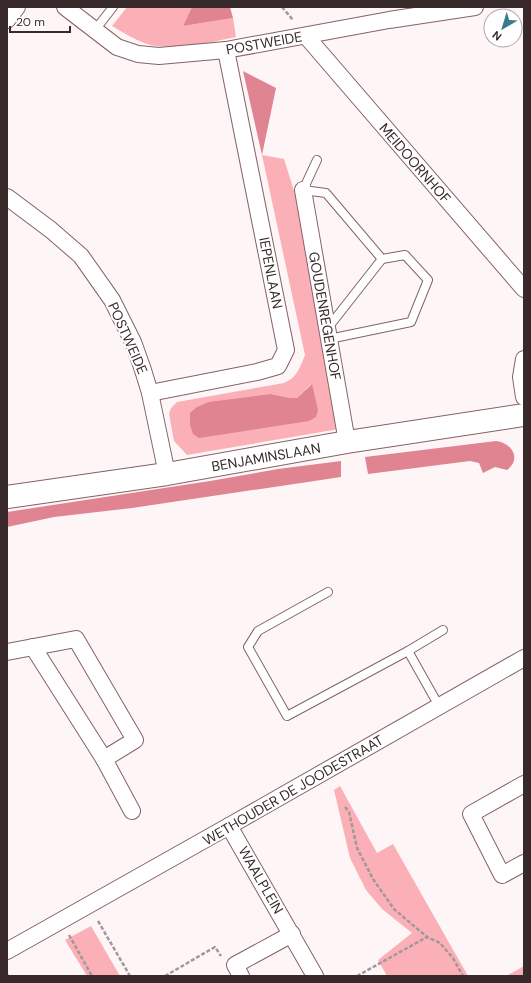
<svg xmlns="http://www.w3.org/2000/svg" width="531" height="983" font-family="'DM Sans',sans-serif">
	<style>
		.green { fill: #fbb0b8; fill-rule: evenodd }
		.water { fill: #df8490 }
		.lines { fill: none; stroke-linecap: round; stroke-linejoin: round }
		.lane-casing { stroke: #856265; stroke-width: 10 }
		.street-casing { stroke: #856265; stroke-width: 18 }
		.secondary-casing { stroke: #856265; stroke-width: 24 }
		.path { stroke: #a39898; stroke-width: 2.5; stroke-dasharray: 4 2; stroke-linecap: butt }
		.lane { stroke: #fff; stroke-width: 8 }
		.street { stroke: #fff; stroke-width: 16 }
		.secondary { stroke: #fff; stroke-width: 22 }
		.labels { text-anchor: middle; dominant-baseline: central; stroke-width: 4; stroke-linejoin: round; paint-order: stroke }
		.street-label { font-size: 14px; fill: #38292a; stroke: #fff }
	</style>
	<rect width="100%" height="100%" fill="#fef6f6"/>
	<!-- green -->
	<g class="green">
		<path d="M127 7H192L183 26 233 18 236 37C211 42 183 50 157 46 143 45 124 33 112 26Z"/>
		<path d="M262 155 284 159 300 210 339 429 187 455 174 441 169 414 171 408 177 402 284 383C297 378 300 367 305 355ZM311 384 309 421 271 394 290 398H297Z"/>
		<path d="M340 786 377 853 393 844 468 976H387L378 960 412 933 382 909 366 890 350 858 334 790Z"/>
		<path d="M91 926 120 976H87L65 940Z"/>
		<path d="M524 966V976H506Z"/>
	</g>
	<!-- water -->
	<g class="water">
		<path d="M192 7H230L233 18 183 26Z"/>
		<path d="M243 71 276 88 262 155Z"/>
		<path d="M312 384 318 410 316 417 309 421 199 438 193 434 190 425V413L197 407 209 402 271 394 290 398H297Z"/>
		<path d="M496 441C512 443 522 459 507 470L495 467 483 473 479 463 470 461 368 474 365 457Z"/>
		<path d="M341 461V477L132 508 54 517 7 527V512L210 481 278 469Z"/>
	</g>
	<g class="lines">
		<defs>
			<g id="lane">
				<path d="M95 30 113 7"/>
				<path d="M317 160 303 190 326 193 382 259 405 255 428 280 411 322 329 339"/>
				<path d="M327 329 382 259"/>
				<path d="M328 592 258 631 248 647 287 716 408 651 439 706"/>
				<path d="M408 651 443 630"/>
			</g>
			<g id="street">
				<path d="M65 7 117 47 138 54 159 56 226 50 389 20 475 7"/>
				<path d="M7 20 17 7"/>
				<path d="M306 36 524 289"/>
				<path d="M303 190 347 442"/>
				<path d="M7 197 51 230 81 256 112 300 133 342 143 370 150 393 167 474"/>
				<path d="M524 359 521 377 524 397"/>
				<path d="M150 393 257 372 278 366 286 350 226 50"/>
				<path d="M33 647 104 759 132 811"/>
				<path d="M7 652 76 639 135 740 104 759"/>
				<path d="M524 784 471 814 502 875 524 863"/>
				<path d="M229 826 315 976"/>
				<path d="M7 951 229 826 524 658"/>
				<path d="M241 976 235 965 292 934"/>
			</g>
			<path id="secondary" d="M7 497 167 474 347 442 524 415"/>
		</defs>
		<!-- lane casing -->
		<use href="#lane" class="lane-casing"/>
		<!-- street casing -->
		<use href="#street" class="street-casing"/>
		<!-- secondary casing -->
		<use href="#secondary" class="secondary-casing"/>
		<!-- path -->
		<g class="path">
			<path d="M282 7 293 20"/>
			<path d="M345 807 349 812 357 848 373 879 394 909 427 937 440 943 453 958 463 976"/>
			<path d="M98 921 130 976"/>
			<path d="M69 935 92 976"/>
			<path d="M7 974 8 976"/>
			<path d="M165 976 215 947 221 956"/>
			<path d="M357 976 427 937"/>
		</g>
		<!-- lane -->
		<use href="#lane" class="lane"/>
		<!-- street -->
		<use href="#street" class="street"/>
		<!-- secondary -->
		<use href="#secondary" class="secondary"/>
	</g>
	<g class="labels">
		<!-- street labels -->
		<g class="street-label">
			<text transform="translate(264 43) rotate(-10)">POSTWEIDE</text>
			<text transform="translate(415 163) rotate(49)">MEIDOORNHOF</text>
			<text transform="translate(271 273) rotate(79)">IEPENLAAN</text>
			<text transform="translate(325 316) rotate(80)">GOUDENREGENHOF</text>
			<text transform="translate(128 338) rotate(66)">POSTWEIDE</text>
			<text transform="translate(266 457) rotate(-10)">BENJAMINSLAAN</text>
			<text transform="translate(293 790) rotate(-30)">WETHOUDER DE JOODESTRAAT</text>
			<text transform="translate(261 880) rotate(60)">WAALPLEIN</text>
		</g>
	</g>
	<!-- border -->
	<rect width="531" height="983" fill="none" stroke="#38292a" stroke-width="16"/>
	<!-- north arrow -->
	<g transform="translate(503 28) rotate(218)"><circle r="19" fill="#ffffff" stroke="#afa9aa"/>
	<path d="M0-3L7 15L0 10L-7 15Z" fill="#3a798e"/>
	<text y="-6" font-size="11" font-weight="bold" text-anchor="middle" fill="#38292a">N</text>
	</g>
	<!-- scale -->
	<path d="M10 26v6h60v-6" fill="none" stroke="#38292a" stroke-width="2"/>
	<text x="16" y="26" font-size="12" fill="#38292a" stroke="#ffffff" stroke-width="3" paint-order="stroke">20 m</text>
</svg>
